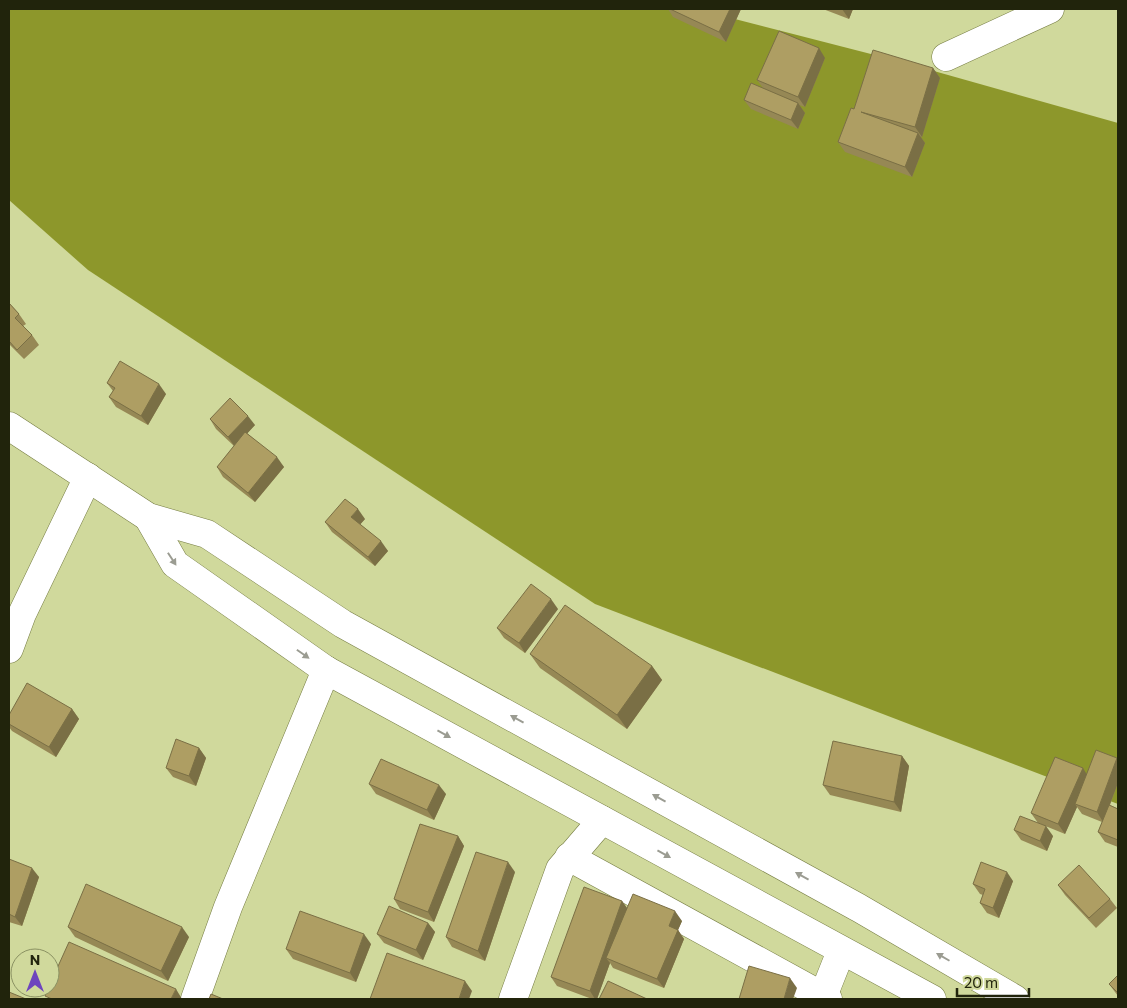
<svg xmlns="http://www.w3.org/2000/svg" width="1127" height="1008" font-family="Commissioner,sans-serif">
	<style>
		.forest { fill: #8d972b }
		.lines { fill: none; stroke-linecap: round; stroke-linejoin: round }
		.minor-casing { stroke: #767d43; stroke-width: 29 }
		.minor { stroke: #fff; stroke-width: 28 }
		.wall { fill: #968855 }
		.shaded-wall { fill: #7a6f45 }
		.building { fill: #ae9e63; stroke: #7a6f45 }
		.oneway { fill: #9b9c92 }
	</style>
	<rect width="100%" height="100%" fill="#d0d99c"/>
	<!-- forest -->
	<path class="forest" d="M9 9H696L902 62 1118 123V804L595 604 88 270 9 200Z"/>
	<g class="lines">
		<defs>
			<g id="minor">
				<path d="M946 57 1050 9"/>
				<path d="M9 426 148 517 207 534 343 624 859 908 1015 999"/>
				<path d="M148 517 175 564 326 670 932 999"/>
				<path d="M9 649 22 614 88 477"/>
				<path d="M569 857 828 999"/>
				<path d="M195 999 228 907 326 670"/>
				<path d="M513 999 560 869 602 820"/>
				<path d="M822 999 841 951"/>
			</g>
		</defs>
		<!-- minor casing -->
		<use href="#minor" class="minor-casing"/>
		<!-- minor -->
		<use href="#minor" class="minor"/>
	</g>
	<!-- wall -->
	<g class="wall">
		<path d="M668 9H741L726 42 673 17Z"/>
		<path d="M823 9H853L849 19Z"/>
		<path d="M825 58 805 107 799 105 805 113 798 129 751 109 744 100 763 88 757 80Z"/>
		<path d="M933 68 940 78 922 137H921L925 143 912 177 845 152 838 142 854 109Z"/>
		<path d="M9 303 19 314 26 324 23 326 32 335 39 345 24 359 9 344Z"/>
		<path d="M107 383 166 394 148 425 116 407 109 397 113 391Z"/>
		<path d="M210 419 255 425 247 433 284 467 255 502 223 477 217 467 234 446 216 429Z"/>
		<path d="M365 519 360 524 388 551 375 566 332 532 325 522Z"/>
		<path d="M558 609 525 653 504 638 497 628Z"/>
		<path d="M530 654 652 666 662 680 627 729 540 668Z"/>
		<path d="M72 709 79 719 56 757 12 731 9 727V715Z"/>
		<path d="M199 748 206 758 196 786 173 777 166 768Z"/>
		<path d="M902 756 909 766 901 812 830 795 823 785Z"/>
		<path d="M1117 758 1118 759V783L1110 805 1118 809V847L1105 842 1098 832 1102 822 1082 814 1077 807 1065 834 1038 823 1031 813 1087 774Z"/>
		<path d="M369 784 446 794 434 820 376 794Z"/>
		<path d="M1014 830 1053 836 1047 851 1021 840Z"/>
		<path d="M458 836 464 846 434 922 400 909 394 899Z"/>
		<path d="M9 859 39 877 22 926 9 922Z"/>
		<path d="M515 872 485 961 452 947 446 937Z"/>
		<path d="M1013 881 999 918 987 913 980 903 983 895 980 894 973 884Z"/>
		<path d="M1058 885 1110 899 1117 908 1096 928 1065 895Z"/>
		<path d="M622 901 627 908 682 921 678 930 684 939 664 988 613 968 610 963 597 999H592L557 986 551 977Z"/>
		<path d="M428 923 435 932 423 960 384 943 377 934Z"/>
		<path d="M68 927 189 937 168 981 75 937Z"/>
		<path d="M371 944 356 982 293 959 286 949Z"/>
		<path d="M1118 975V996L1109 984Z"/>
	</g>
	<!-- shaded-wall -->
	<g class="shaded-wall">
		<path d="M730 9H741L726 42 719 32Z"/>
		<path d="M842 9H853L849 19Z"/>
		<path d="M819 48 825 58 805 107 798 97Z"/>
		<path d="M933 68 940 78 922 137 915 127Z"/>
		<path d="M798 103 805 113 798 129 791 120Z"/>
		<path d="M918 133 925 143 912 177 905 167Z"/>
		<path d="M159 384 166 394 148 425 141 416Z"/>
		<path d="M248 416 255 425 235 447 228 437Z"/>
		<path d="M277 457 284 467 255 502 248 493Z"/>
		<path d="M358 509 365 519 358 527 351 517Z"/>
		<path d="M381 541 388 551 375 566 368 557Z"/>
		<path d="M551 599 558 609 525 653 519 643Z"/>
		<path d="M652 666 662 680 627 729 617 715Z"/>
		<path d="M72 709 79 719 56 757 49 747Z"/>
		<path d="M199 748 206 758 196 786 189 776Z"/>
		<path d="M902 756 909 766 901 812 894 802Z"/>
		<path d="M1117 758 1118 759V783L1103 822 1097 812Z"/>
		<path d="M1083 768 1089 778 1075 804 1077 807 1065 834 1058 824Z"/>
		<path d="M439 785 446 794 434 820 427 810Z"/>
		<path d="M1046 826 1053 836 1047 851 1040 841Z"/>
		<path d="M458 836 464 846 434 922 428 912Z"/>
		<path d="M508 862 515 872 485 961 478 951Z"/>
		<path d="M32 868 39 877 22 926 15 917Z"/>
		<path d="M1007 872 1013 881 999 918 993 908Z"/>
		<path d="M622 901 629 911 606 958 610 963 597 999H595L590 991Z"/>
		<path d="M675 911 682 921 678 930 684 939 664 988 657 979 669 926Z"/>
		<path d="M428 923 435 932 423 960 416 950Z"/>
		<path d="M182 927 189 937 168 981 161 971Z"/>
		<path d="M364 934 371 944 356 982 350 973Z"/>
		<path d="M790 978 797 988 793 999H784Z"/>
		<path d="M465 981 472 991 469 999H459Z"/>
		<path d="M176 989 182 999H171Z"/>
	</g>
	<!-- building -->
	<g class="building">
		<path d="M670 9H730L719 32Z"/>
		<path d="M779 31 819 48 798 97 757 80Z"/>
		<path d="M873 50 933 68 915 127 861 112 918 133 905 167 838 142 851 108 854 109Z"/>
		<path d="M751 83 798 103 791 120 744 100Z"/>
		<path d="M9 303 19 314 15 318 32 335 17 350 9 341Z"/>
		<path d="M120 361 159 384 141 416 109 397 115 388 107 383Z"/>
		<path d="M230 398 248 416 228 437 210 419Z"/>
		<path d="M245 432 277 457 248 493 217 467Z"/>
		<path d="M345 499 358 509 351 517 381 541 368 557 325 522Z"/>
		<path d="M531 584 551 599 519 643 497 628Z"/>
		<path d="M565 605 652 666 617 715 530 654Z"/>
		<path d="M27 683 72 709 49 747 9 724V715Z"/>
		<path d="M176 739 199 748 189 776 166 768Z"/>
		<path d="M833 741 902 756 894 802 823 785Z"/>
		<path d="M1096 750 1117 758 1097 812 1075 804Z"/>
		<path d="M1055 757 1083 768 1058 824 1031 813Z"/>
		<path d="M381 759 439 785 427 810 369 784Z"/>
		<path d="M1109 805 1118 809V840L1098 832Z"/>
		<path d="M1020 816 1046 826 1040 841 1014 830Z"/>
		<path d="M420 824 458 836 428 912 394 899Z"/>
		<path d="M476 852 508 862 478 951 446 937Z"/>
		<path d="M9 859 32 868 15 917 9 914Z"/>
		<path d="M981 862 1007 872 993 908 980 903 985 889 973 884Z"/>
		<path d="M1079 865 1110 899 1089 918 1058 885Z"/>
		<path d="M86 884 182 927 161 971 68 927Z"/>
		<path d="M584 887 622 901 590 991 551 977Z"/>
		<path d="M633 894 675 911 669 926 678 930 657 979 606 958Z"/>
		<path d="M389 906 428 923 416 950 377 934Z"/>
		<path d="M300 911 364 934 350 973 286 949Z"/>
		<path d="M69 942 176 989 171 999H52L45 996 48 988H50V984Z"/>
		<path d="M387 953 465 981 459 999H370Z"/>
		<path d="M749 966 790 978 784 999H739Z"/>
		<path d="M1118 975V993L1109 984Z"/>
		<path d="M608 981 647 999H599Z"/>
		<path d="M9 992 26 999H9Z"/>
		<path d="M211 994 223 999H209Z"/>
	</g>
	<!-- one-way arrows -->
	<defs><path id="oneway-solid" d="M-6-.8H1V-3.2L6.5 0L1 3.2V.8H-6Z" transform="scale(1.25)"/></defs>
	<g class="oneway">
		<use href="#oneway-solid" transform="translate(172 559) rotate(57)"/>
		<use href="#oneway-solid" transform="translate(303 654) rotate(35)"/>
		<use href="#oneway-solid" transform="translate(517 719) rotate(-151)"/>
		<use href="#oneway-solid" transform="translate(444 734) rotate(29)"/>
		<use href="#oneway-solid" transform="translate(659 798) rotate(-151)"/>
		<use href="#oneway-solid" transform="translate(664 854) rotate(29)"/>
		<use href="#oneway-solid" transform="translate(802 876) rotate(-151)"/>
		<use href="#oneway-solid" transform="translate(943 957) rotate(-150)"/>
	</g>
	<!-- border -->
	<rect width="1127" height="1008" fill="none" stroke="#21240c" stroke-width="20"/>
	<!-- north arrow -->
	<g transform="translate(35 973)"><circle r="24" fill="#d0d99c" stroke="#8a9162"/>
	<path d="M0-4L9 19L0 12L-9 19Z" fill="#6e45be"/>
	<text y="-8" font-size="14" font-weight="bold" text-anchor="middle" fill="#21240c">N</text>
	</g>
	<!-- scale -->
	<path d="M957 988v8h72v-8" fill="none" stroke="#21240c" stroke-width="2.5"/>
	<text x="964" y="988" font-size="15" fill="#21240c" stroke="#d0d99c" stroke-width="4" paint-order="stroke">20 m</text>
</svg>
